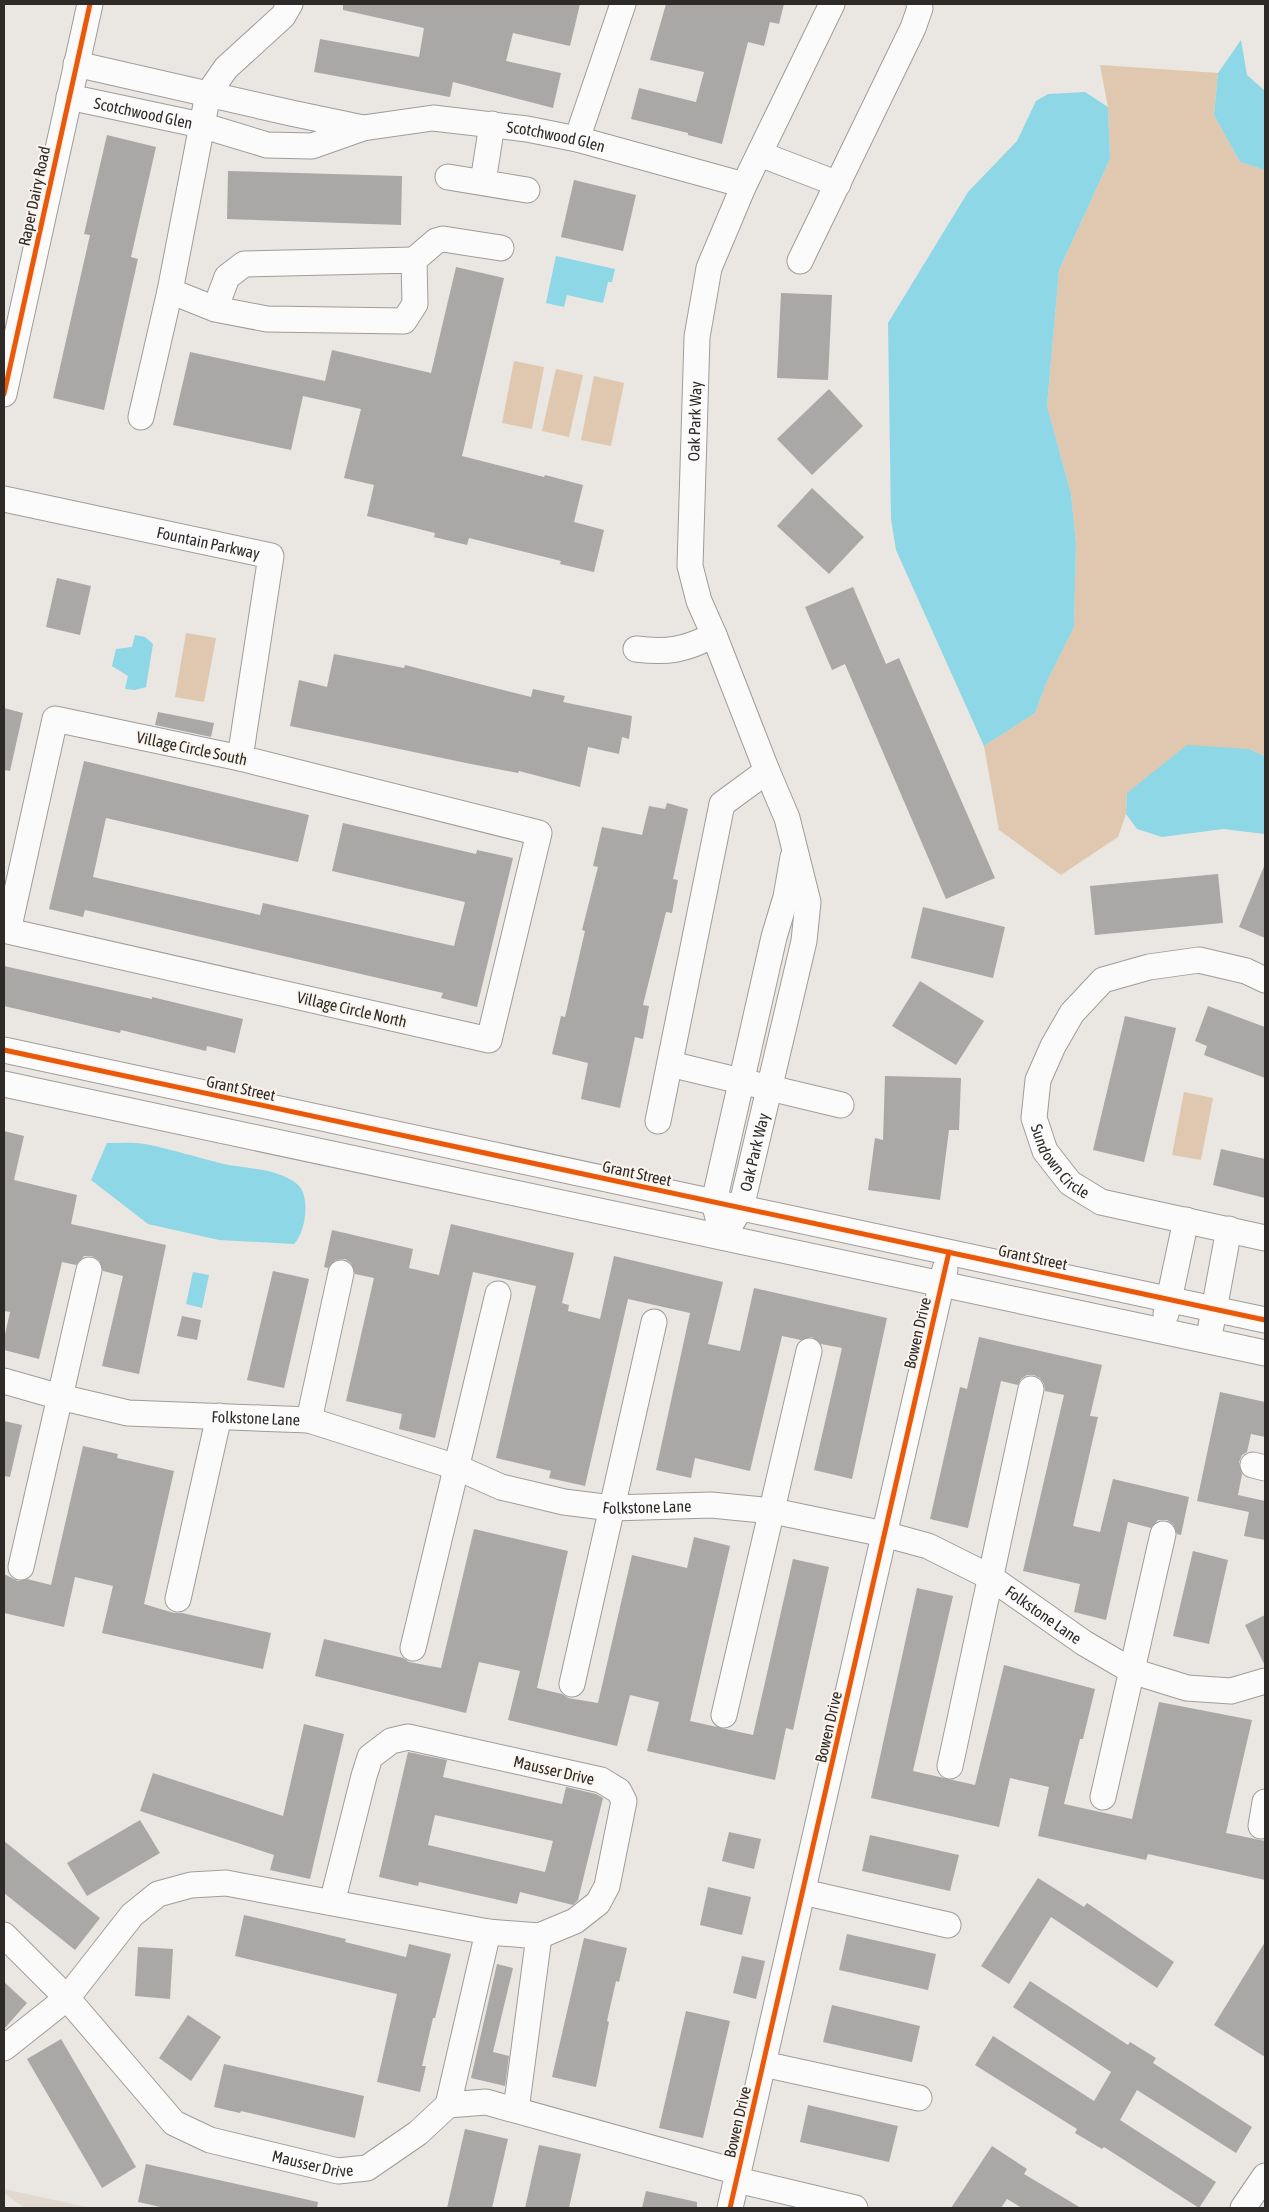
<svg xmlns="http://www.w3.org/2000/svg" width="1269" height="2212" font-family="'Asap Condensed',sans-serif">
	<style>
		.built { fill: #e1d8cf }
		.green { fill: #dfc8af }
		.water { fill: #8dd7e7 }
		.building { fill: #aaa7a7; fill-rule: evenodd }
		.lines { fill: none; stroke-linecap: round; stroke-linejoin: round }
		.minor-casing { stroke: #a09c99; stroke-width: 27 }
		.minor { stroke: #fcfbfb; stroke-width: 25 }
		.cycleway-casing { stroke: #fbf4ec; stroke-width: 8 }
		.cycleway { stroke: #e8590c; stroke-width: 5 }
		.labels { text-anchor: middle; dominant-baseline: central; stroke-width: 4; stroke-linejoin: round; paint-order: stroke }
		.street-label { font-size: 16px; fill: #2d2a27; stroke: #fbf4ec }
	</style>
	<rect width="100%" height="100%" fill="#eae6e2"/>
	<!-- built -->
	<path class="built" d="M4 2189 91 2208H25L4 2193Z"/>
	<!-- green -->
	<g class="green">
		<path d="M1100 65 1218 73 1214 115 1240 162 1265 170V756L1249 749 1127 793 1126 814 1118 837 1061 875 999 830 984 746 1035 713 1047 681 1074 627 1076 542 1071 494 1047 406 1059 270 1110 159 1108 107Z"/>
		<path d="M514 361 544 367 532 429 502 423Z"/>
		<path d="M556 369 583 375 569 437 542 431Z"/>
		<path d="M594 376 624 383 611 446 581 440Z"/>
		<path d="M186 633 216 638 204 702 175 697Z"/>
		<path d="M1184 1092 1213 1098 1201 1160 1172 1155Z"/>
	</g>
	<!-- water -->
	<g class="water">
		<path d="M1241 40 1247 75 1265 91V170L1240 162 1214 115 1218 73Z"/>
		<path d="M1085 92 1108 107 1110 159 1059 270 1047 406 1071 494 1076 542 1074 627 1047 681 1035 713 984 746 896 550 891 519 888 323 968 192 1017 141 1036 101 1048 94Z"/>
		<path d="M556 256 615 269 612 282H608L603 303 567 295 564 307 546 303Z"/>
		<path d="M135 635 145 637 153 644 146 687 135 690 125 689 128 676 112 666 116 649 132 647Z"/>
		<path d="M1187 745 1249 749 1265 756V834L1223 829 1162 837 1137 829 1126 814 1127 793Z"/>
		<path d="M107 1143C120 1143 133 1142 145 1144 172 1149 198 1158 224 1164 248 1169 276 1168 297 1184 311 1195 306 1232 294 1244L219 1240 148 1224 91 1180Z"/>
		<path d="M193 1272 209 1275 202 1308 186 1304Z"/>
	</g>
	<!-- building -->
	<g class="building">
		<path d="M343 4H580L570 46 513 33 506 61 561 73 553 108 453 82 450 97 314 72 320 39 419 57 424 28 343 10Z"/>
		<path d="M666 4H784L779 24 770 22 764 46 748 42 722 144 688 135V133L631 119 639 88 696 102 704 72 650 60Z"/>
		<path d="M107 135 156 147 131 257 138 259 104 410 53 398 90 235 84 234Z"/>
		<path d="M228 171 402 176 401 225 227 219Z"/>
		<path d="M574 180 636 195 623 251 561 237Z"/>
		<path d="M456 267 504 278 462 456 544 477 545 475 583 485 574 522 604 530 594 572 560 564 561 561 469 538 467 545 434 537 435 533 367 516 374 485 344 478 361 409 303 396 291 450 173 425 190 352 325 381 332 350 431 373Z"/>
		<path d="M781 293 832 295 828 380 777 378Z"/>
		<path d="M829 389 863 426 812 475 777 439Z"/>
		<path d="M812 488 864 537 829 574 777 526Z"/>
		<path d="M57 578 91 586 80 635 46 627Z"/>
		<path d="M853 587 886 664 899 658 995 878 946 899 845 664 832 670 805 607Z"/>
		<path d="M334 654 404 668 405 665 531 697 533 689 565 696 563 702 632 716 629 739 622 737 619 754 588 747 580 787 519 771 518 773 466 763 290 726 299 680 327 687Z"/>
		<path d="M4 708 23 713 10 771 4 770Z"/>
		<path d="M158 712 214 723 211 737 155 725Z"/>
		<path d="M84 761 309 815 298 862 106 818 93 877 260 915 263 903 454 946 465 902 332 871 343 823 476 854 477 850 513 858 477 1007 441 998 443 993 85 910 83 917 49 909Z"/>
		<path d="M667 803 688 809 673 879 678 880 672 913 666 912 643 1005 649 1006 643 1039 635 1037 620 1108 581 1099 588 1063 552 1054 561 1016 565 1017 585 931 582 930 598 867 593 866 602 827 642 835 649 806 665 809Z"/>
		<path d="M1265 864V938L1239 927Z"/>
		<path d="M1218 874 1223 923 1095 935 1090 886Z"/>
		<path d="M923 907 1005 927 993 978 911 958Z"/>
		<path d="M4 966 152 999V997L243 1019 235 1053 207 1046 206 1051 121 1030 120 1033 4 1006Z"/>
		<path d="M920 981 984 1021 956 1065 892 1026Z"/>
		<path d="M1208 1006 1265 1027V1078L1204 1055 1207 1046 1195 1041Z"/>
		<path d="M1125 1016 1176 1028 1144 1162 1093 1150Z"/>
		<path d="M885 1076 961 1078 959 1130H949L940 1200 868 1190 875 1138 883 1140Z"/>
		<path d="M4 1131 24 1136 14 1180 77 1195 71 1224 166 1245 139 1374 102 1366 123 1276 103 1271 99 1260 92 1256H84L76 1265 62 1262 39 1359 4 1350V1339L10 1312 4 1311Z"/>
		<path d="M1221 1149 1265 1159V1198L1213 1185Z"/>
		<path d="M451 1224 574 1253 562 1303 569 1305 568 1311 600 1319 614 1256 723 1282 708 1344 740 1351 754 1288 887 1318 852 1479 814 1470 842 1348 821 1344 812 1337 801 1340 782 1336 750 1471 695 1458 691 1478 656 1470 690 1313 628 1299 585 1486 549 1478 551 1471 496 1458 536 1286 473 1272 435 1438 399 1429 402 1414 346 1401 374 1278 355 1274 351 1263 345 1259 336 1260 328 1268 324 1267 332 1230 413 1249 409 1268 439 1275Z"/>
		<path d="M273 1271 309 1279 284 1388 247 1380Z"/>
		<path d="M182 1316 201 1320 197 1340 177 1336Z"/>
		<path d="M979 1337 1102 1365 1090 1416 1098 1417 1073 1526 1100 1532 1113 1479 1189 1497 1181 1535 1177 1534 1173 1524 1167 1520H1158L1151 1528 1128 1522 1106 1620 1074 1612 1080 1584 1023 1571 1064 1395 1045 1391 1044 1384 1040 1378 1034 1375H1027L1021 1379 1018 1385 1001 1381 968 1528 930 1519 960 1387 967 1389Z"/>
		<path d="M1220 1392 1265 1402V1437L1251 1434 1247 1452 1242 1455 1239 1462 1242 1474 1238 1495 1265 1501V1540L1244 1536 1249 1512 1197 1501Z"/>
		<path d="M4 1421 22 1425 10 1477 4 1476Z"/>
		<path d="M83 1446 118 1454 117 1458 174 1471 144 1604 174 1613H182L271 1633 263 1669 102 1633 113 1586 75 1577 64 1627 4 1613V1574L18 1581 27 1579 51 1585Z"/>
		<path d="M474 1529 568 1551 537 1688 562 1694 568 1698 598 1703 632 1555 687 1568 694 1537 730 1546 690 1721 753 1735 793 1559 829 1567 793 1730 786 1728 775 1780 647 1751 659 1702 630 1695 617 1746 508 1720 520 1671 479 1662 466 1713 315 1676 324 1639 403 1658 409 1662 441 1668Z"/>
		<path d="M1193 1551 1228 1560 1209 1644 1173 1636Z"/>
		<path d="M917 1588 953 1596 913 1771 975 1785 1004 1665 1095 1689 1083 1739H1080L1064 1804 1132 1819 1159 1702 1252 1720 1226 1833 1265 1841V1880L1148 1854 1146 1860 1038 1836 1049 1787 1010 1778 999 1827 871 1798Z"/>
		<path d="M1265 1615V1666L1245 1625Z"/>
		<path d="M304 1724 344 1734 310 1879 270 1870 274 1855 140 1811 153 1773 283 1816Z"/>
		<path d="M408 1752 447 1760 443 1777 562 1804 566 1787 596 1794 603 1798 578 1900 573 1905 520 1892 517 1904 419 1882 418 1886 379 1877ZM435 1815 553 1841 545 1872 428 1845Z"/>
		<path d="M140 1820 160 1853 87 1896 67 1863Z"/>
		<path d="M729 1832 761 1839 754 1869 722 1861Z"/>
		<path d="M870 1835 959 1855 950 1891 862 1871Z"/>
		<path d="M4 1841 100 1918 75 1950 4 1893Z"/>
		<path d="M1038 1878 1084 1907 1087 1903 1174 1962 1157 1988 1051 1917 1009 1984 981 1966Z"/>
		<path d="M708 1887 751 1897 742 1935 700 1925Z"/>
		<path d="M244 1915 346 1939 345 1942 406 1957 409 1944 451 1954 435 2018H433L422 2066H426L420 2092 377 2082 397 1994 235 1956Z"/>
		<path d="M847 1934 936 1954 928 1990 839 1970Z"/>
		<path d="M584 1938 627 1948 619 1982 616 1981 607 2021 609 2022 596 2087 552 2077Z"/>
		<path d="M1265 1942V2057L1214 2025Z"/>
		<path d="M138 1947 173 1949 170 1999 135 1996Z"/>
		<path d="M742 1956 765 1961 756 1999 733 1993Z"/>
		<path d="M497 1964 513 1968 493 2052 509 2056 505 2086 471 2078Z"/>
		<path d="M1030 1981 1128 2045 1130 2042 1156 2058 1153 2063 1252 2127 1236 2153 1137 2090 1120 2120 1216 2182 1199 2208 1104 2147 1102 2149 1075 2133 1077 2129 975 2065 993 2036 1094 2101 1111 2072 1013 2007Z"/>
		<path d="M4 1982 27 2003 4 2029Z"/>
		<path d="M832 2005 920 2026 912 2062 823 2042Z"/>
		<path d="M686 2011 730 2021 703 2138 659 2128Z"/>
		<path d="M188 2015 221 2037 191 2081 159 2058Z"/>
		<path d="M61 2039 136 2167 102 2188 27 2059Z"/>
		<path d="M224 2064 364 2096 355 2138 241 2111 240 2113 214 2107Z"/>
		<path d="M808 2105 898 2126 889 2162 800 2142Z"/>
		<path d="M465 2129 508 2139 492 2208H447Z"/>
		<path d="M539 2145 581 2154 569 2208H525Z"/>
		<path d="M992 2146 1027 2169 1024 2174 1081 2208H1022L1007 2199 1001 2208H951Z"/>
		<path d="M146 2164 318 2202 317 2208H165L138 2202Z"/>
		<path d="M646 2191 697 2202V2208H642Z"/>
	</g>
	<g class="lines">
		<defs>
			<g id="minor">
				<path d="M76 64 291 113 363 128"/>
				<path id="s1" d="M69 97 201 125 267 145 312 146 363 128 433 118 527 129 577 139 744 185"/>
				<path d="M577 139 623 4"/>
				<path d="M760 154 838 184"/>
				<path d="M448 177 527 190"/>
				<path d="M483 182 492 124"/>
				<path d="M414 260 436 241 443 239 501 248"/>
				<path d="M800 261 913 28 920 8 919 4"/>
				<path d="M215 309 227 277 244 264 414 260 415 304 404 321 267 319 215 309 170 291 208 94 226 68 283 16 290 4"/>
				<path d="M4 394 90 4"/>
				<path d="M141 417 170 291"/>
				<path id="s2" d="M4 499 271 556 240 758"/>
				<path d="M636 649C668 653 685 650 714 635"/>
				<path d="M55 719 240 758 539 833 489 1040 8 931Z"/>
				<path id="s3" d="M1265 980 1246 971 1199 960 1149 967 1103 980 1072 1013 1053 1046 1038 1080 1034 1118 1045 1151 1070 1183 1101 1202 1265 1238"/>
				<path d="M4 1050 1265 1320"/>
				<path d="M670 1064 841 1105"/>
				<path d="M4 1084 1265 1353"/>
				<path d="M658 1121 722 804 767 771"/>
				<path d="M718 1218 714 1202 774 937 786 897 793 857"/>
				<path id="s4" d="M722 1237 741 1208 804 941 808 902 787 818 767 771 714 635 699 601 690 566 697 337 709 268 744 185 832 4"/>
				<path d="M1166 1314 1186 1220"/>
				<path d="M1211 1326 1229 1229"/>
				<path id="s5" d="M4 1381 60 1397 128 1413 309 1420 456 1467 501 1487 564 1502 612 1508 711 1505 773 1511 884 1534 928 1546 990 1577 1084 1643 1132 1671 1187 1688 1231 1691 1265 1681"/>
				<path d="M309 1420 341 1273"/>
				<path d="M1253 1465 1265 1468"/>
				<path d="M21 1567 89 1270"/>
				<path d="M178 1599 219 1416"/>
				<path d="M413 1648 498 1294"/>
				<path d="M572 1684 654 1322"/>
				<path d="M724 1715 809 1351"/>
				<path d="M950 1766 1031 1389"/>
				<path d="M1103 1797 1163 1534"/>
				<path d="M1261 1826 1265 1802"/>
				<path d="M803 1892 948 1925"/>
				<path id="s6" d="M4 1935 67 1998 174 2123 210 2140 338 2171 367 2168 418 2133 448 2105 486 2102 738 2172"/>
				<path d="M4 2048 67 1998 132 1915 158 1894 191 1885 226 1883 488 1932 539 1936 575 1921 598 1903 607 1886 624 1801 619 1791 601 1780 408 1737 391 1741 370 1757 364 1776 332 1903"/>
				<path d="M763 2064 919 2098"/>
				<path d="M448 2105 488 1932"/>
				<path d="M516 2110 539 1936"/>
				<path d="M737 2180 855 2208"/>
				<path d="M730 2208 945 1269"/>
				<path d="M1243 2208 1265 2176"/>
			</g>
		</defs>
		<!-- minor casing -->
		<use href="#minor" class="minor-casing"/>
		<!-- minor -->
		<use href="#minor" class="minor"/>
		<defs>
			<g id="cycleway">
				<path d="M4 394 90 4"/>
				<path d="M4 1050 1265 1320"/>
				<path d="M730 2208 949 1252"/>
			</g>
		</defs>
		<!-- cycleway casing -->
		<use href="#cycleway" class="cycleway-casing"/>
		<!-- cycleway -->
		<use href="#cycleway" class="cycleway"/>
	</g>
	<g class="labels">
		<!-- street labels -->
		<g class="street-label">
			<text stroke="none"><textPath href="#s1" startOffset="76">Scotchwood Glen</textPath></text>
			<text stroke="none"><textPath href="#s1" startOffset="498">Scotchwood Glen</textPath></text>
			<text transform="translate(34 196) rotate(-78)">Raper Dairy Road</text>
			<text stroke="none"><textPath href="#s4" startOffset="850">Oak Park Way</textPath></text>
			<text stroke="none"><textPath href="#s2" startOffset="209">Fountain Parkway</textPath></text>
			<text transform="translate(192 748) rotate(12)">Village Circle South</text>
			<text transform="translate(352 1009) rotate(13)">Village Circle North</text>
			<text transform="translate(241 1088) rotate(12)">Grant Street</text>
			<text stroke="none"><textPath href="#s4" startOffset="92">Oak Park Way</textPath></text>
			<text stroke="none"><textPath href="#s3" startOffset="378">Sundown Circle</textPath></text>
			<text transform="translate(637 1173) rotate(12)">Grant Street</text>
			<text transform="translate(1033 1257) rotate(12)">Grant Street</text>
			<text transform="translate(917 1333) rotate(-77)">Bowen Drive</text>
			<text stroke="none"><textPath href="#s5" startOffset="256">Folkstone Lane</textPath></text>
			<text stroke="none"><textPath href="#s5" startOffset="661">Folkstone Lane</textPath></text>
			<text stroke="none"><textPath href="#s5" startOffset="1081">Folkstone Lane</textPath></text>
			<text transform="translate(828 1727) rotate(-77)">Bowen Drive</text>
			<text transform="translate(554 1770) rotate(13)">Mausser Drive</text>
			<text transform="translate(737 2122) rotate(-77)">Bowen Drive</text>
			<text stroke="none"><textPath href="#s6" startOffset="399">Mausser Drive</textPath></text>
		</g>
	</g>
	<!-- border -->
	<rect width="1269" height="2212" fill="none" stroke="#2d2a27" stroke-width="10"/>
</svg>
